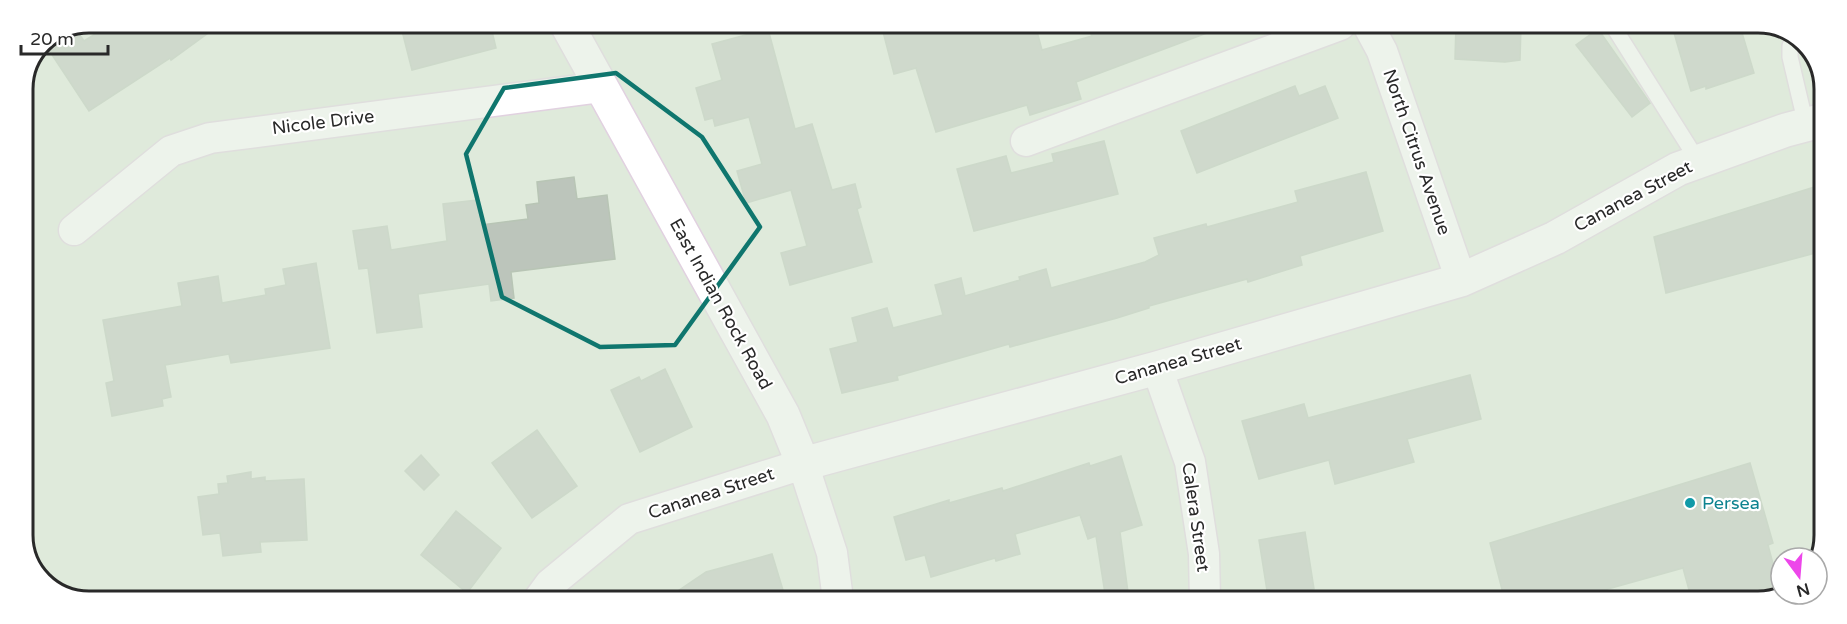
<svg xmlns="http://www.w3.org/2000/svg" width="1847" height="624" font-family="'Varela Round',sans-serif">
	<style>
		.building { fill: #bcc5bb; stroke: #b8c5b5; stroke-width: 1.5 }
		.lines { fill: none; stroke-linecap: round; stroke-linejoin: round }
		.lane-casing { stroke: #e1d1e0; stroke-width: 18 }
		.street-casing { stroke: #e1d1e0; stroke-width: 33 }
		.secondary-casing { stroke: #e1d1e0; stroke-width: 36 }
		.lane { stroke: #fff; stroke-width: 15 }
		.street { stroke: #fff; stroke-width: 30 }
		.secondary { stroke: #fff; stroke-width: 33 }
		.marked { fill: none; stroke: #0f766e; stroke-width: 4.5; stroke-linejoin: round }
		.culture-dot { fill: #0f9aa8; stroke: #fff; stroke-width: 2 }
		.labels { text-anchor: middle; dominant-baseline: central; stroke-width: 4.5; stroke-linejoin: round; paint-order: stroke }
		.street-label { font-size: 18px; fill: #292929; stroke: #fff }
		.culture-label { font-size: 18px; fill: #0d838f; stroke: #fff; text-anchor: start }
		.rim { fill: none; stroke: #292929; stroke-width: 3 }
	</style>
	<rect width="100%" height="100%" fill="#dfeadb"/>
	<!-- building -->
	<g class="building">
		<path d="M113 23H222L171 60 170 58 89 111 43 41 75 28 84 41Z"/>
		<path d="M400 23H490L496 48 412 70Z"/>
		<path d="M881 24H1035L1042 50 1092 36 1089 30 1104 25H1223V27L1076 82 1081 99 1030 115 1027 105 936 132 916 68 894 74Z"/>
		<path d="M1456 25H1521L1520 60 1505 62 1455 59Z"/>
		<path d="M1672 26H1740L1754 73 1706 89V86L1691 91Z"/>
		<path d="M768 29 795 129 812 124 832 190 855 184 861 207 857 209 872 262 790 285 781 253 807 246 791 190 746 203 737 171 762 164 749 117 715 126 713 118 705 120 696 88 722 80 712 44Z"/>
		<path d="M1598 29 1650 103 1632 117 1576 45Z"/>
		<path d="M1295 86 1299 96 1325 86 1338 118 1197 173 1181 131Z"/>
		<path d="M1104 141 1118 194 974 231 957 169 1006 156 1011 173 1054 162 1052 154Z"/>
		<path d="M1366 172 1383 231 1300 256 1302 265 1248 282 1247 279 1149 306V308L1117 318 1010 347 1009 344 897 376 898 380 842 393 830 349 858 342 852 318 887 308 893 328 943 315 935 285 961 278 965 296 1020 280 1019 277 1046 269 1051 288 1145 262 1159 255 1154 238 1206 224 1207 227 1298 202 1295 191Z"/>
		<path d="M574 177 577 199 607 195 615 259 511 272 514 298 491 301 489 284 418 294 422 327 377 333 368 268 359 269 353 231 387 226 391 250 447 241 443 204 477 200 481 225 528 219 526 205 539 203 537 182Z"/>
		<path d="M1824 184 1823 251 1666 293 1654 237Z"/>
		<path d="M316 263 330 348 231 363 229 354 165 365 171 397 162 399 163 406 112 416 106 383 114 381 103 320 182 306 178 283 218 276 222 303 266 295 265 289 286 285 283 269Z"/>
		<path d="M665 369 692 427 640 452 611 390 639 377 641 381Z"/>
		<path d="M1470 375 1481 419 1407 439 1414 462 1335 484 1329 460 1259 479 1242 421 1304 404 1308 418Z"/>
		<path d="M537 430 577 486 532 518 492 463Z"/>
		<path d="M421 455 439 475 424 490 405 471Z"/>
		<path d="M1121 456 1142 525 1120 532 1129 600H1106L1096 536 1088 539 1080 515 1015 534 1020 554 996 561 995 558 931 577 925 555 906 560 894 517 949 500V503L1002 488 1003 491 1089 463 1090 466Z"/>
		<path d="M1750 463 1773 543 1768 545 1781 594 1759 602 1692 601 1683 568 1565 601H1505L1490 543Z"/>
		<path d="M251 472V479L265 477V481L304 479 307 540 260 542 261 552 223 556 220 533 203 535 198 497 219 494 218 484 228 483 227 476Z"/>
		<path d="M456 511 501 548 467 593 421 555Z"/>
		<path d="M1305 532 1314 589 1268 597 1259 540Z"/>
		<path d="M772 554 786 600 666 599 706 572Z"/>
	</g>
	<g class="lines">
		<defs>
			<g id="lane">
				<path d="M1613 26 1698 161"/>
				<path d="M1800 40 1790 46V57L1806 125"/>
			</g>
			<g id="street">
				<path d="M1368 25 1382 51 1461 280"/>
				<path d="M1026 141 1340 25"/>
				<path d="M74 230 171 151 210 138 602 87"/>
				<path d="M1157 368 1190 462 1204 554 1205 600"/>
				<path d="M539 599 550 584 629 519 803 464 832 553 838 600"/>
			</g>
			<path id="secondary" d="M566 23 783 415 803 464 1157 368 1461 280 1555 238 1678 169 1786 130 1824 120"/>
		</defs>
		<!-- lane casing -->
		<use href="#lane" class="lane-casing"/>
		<!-- street casing -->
		<use href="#street" class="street-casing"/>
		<!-- secondary casing -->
		<use href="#secondary" class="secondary-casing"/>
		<!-- lane -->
		<use href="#lane" class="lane"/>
		<!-- street -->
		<use href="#street" class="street"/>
		<!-- secondary -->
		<use href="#secondary" class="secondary"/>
	</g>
	<!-- marked area -->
	<path d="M0 0H1847V624H0ZM616 73 702 137 760 227 675 345 600 347 502 297 466 154 504 88Z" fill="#dfeadb" fill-opacity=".55" fill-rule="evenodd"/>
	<path class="marked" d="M616 73 702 137 760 227 675 345 600 347 502 297 466 154 504 88Z"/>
	<!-- markers -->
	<circle class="culture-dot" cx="1690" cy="503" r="6"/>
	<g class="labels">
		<!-- street labels -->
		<g class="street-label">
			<text transform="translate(323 122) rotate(-7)">Nicole Drive</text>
			<text transform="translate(1417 152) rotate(71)">North Citrus Avenue</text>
			<text transform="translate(1633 196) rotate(-28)">Cananea Street</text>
			<text transform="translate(721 304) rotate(61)">East Indian Rock Road</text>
			<text transform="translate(1178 361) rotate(-16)">Cananea Street</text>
			<text transform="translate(711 493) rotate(-18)">Cananea Street</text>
			<text transform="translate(1196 517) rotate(82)">Calera Street</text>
		</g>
		<!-- culture labels -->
		<g class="culture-label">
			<text x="1702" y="503">Persea</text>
		</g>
	</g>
	<!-- crop -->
	<path d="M0 0H1847V624H0ZM89 33H1758A56 56 0 0 1 1814 89V535A56 56 0 0 1 1758 591H89A56 56 0 0 1 33 535V89A56 56 0 0 1 89 33Z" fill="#fff" fill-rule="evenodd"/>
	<path class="rim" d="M89 33H1758A56 56 0 0 1 1814 89V535A56 56 0 0 1 1758 591H89A56 56 0 0 1 33 535V89A56 56 0 0 1 89 33Z"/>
	<!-- north arrow -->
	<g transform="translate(1799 576) rotate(164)"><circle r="28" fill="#ffffff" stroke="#a9a9a9" stroke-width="1.5"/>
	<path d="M0-4.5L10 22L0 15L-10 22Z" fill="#ed46ea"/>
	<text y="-9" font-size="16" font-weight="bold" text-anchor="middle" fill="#292929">N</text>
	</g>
	<!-- scale -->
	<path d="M21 45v9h87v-9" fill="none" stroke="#292929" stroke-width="3"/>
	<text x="30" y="45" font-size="18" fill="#292929" stroke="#ffffff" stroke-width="4.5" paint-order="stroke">20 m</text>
</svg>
